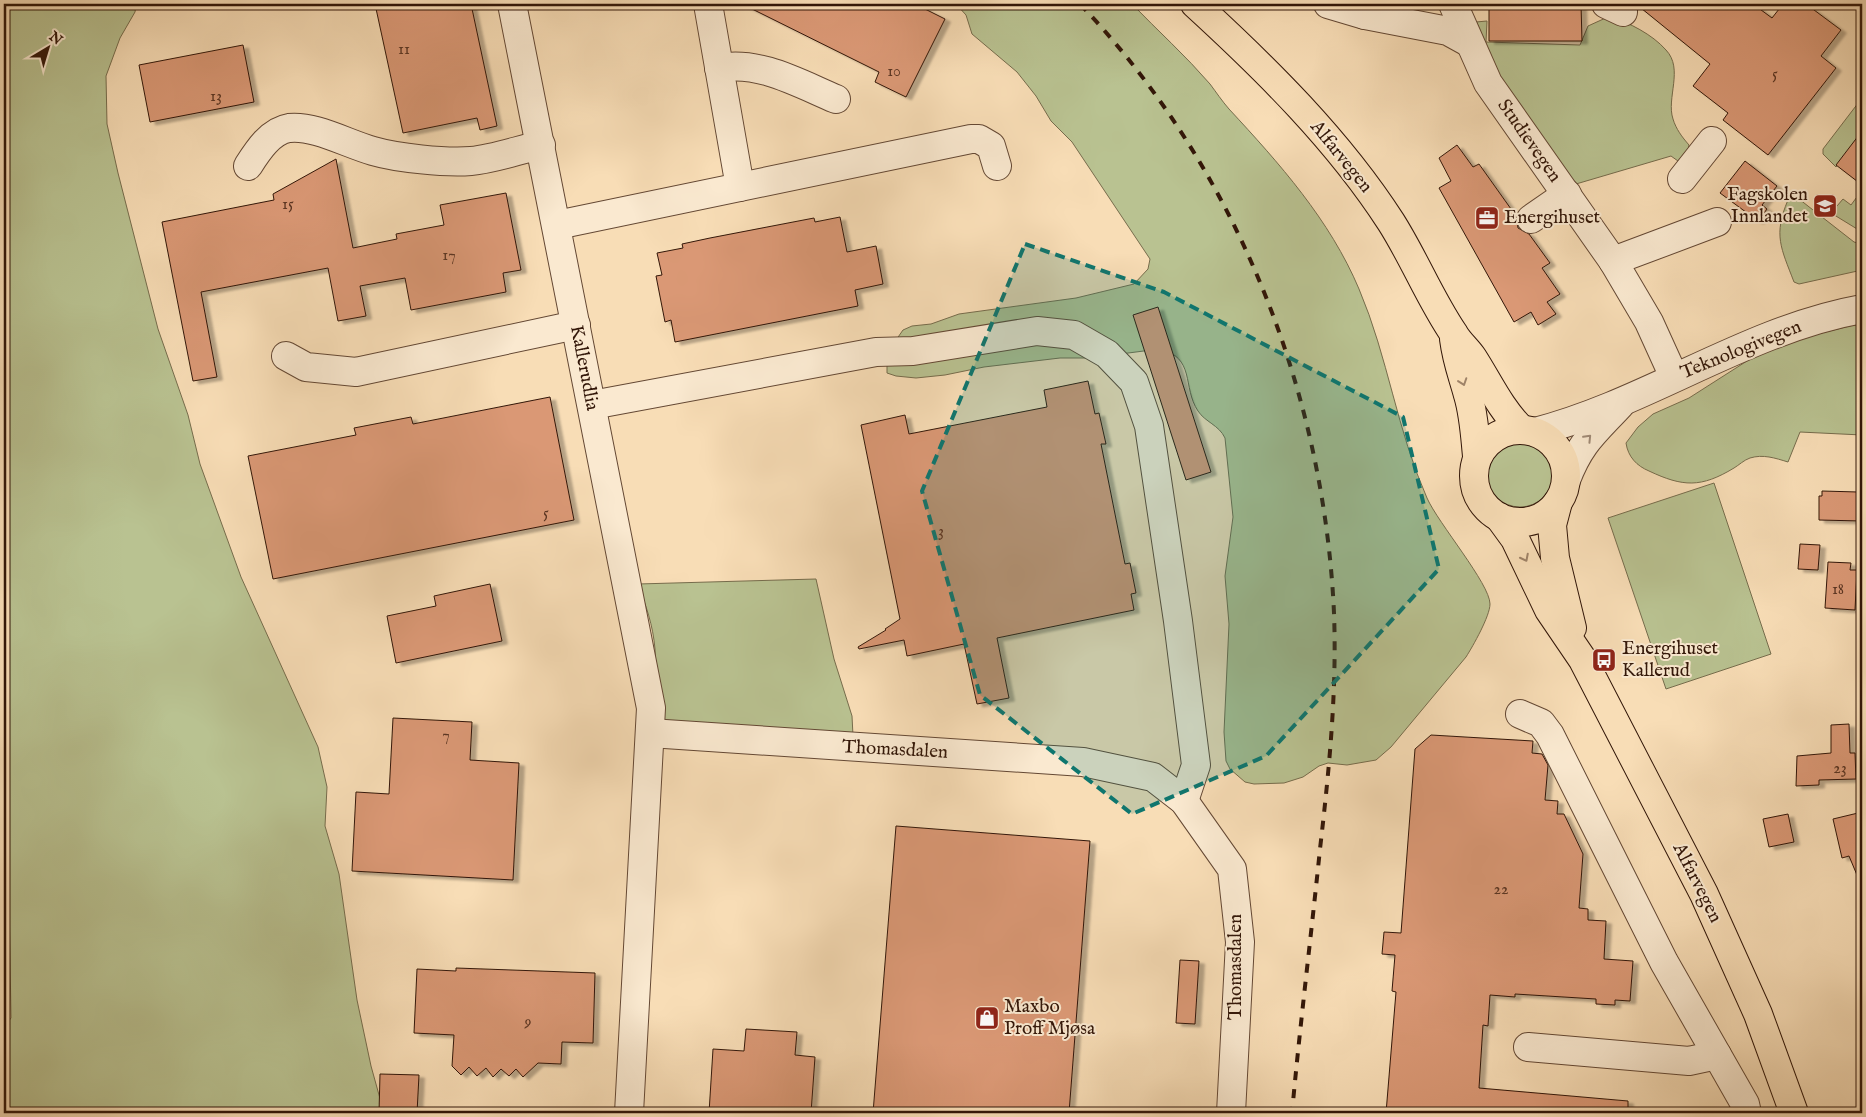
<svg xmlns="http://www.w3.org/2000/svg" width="1866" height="1117" font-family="'IM FELL English',serif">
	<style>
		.green { fill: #b9c291; stroke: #766c4c }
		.building { fill: #da9874; stroke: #321608; filter: url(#shadow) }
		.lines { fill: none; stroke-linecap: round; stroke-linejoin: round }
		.minor-casing { stroke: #644834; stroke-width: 30 }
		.major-casing { stroke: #321608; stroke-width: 30 }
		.minor { stroke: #fae9d0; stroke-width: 28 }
		.major { stroke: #f8ddb6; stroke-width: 28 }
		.rail { stroke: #321608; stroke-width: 4; stroke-dasharray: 9 9; stroke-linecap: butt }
		.oneway { stroke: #9f8368 }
		.oneway2 { stroke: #a08a76 }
		.marked { fill: #0f766e; fill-opacity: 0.2; stroke: #0f766e; stroke-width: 4; stroke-dasharray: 10 6; stroke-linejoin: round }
		.labels { text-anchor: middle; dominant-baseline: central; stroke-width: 4; stroke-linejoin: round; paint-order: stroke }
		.number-label { font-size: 16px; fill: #5c3623 }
		.street-label { font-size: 19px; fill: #321608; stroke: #fae9d0 }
		.poi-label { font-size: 19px; fill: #321608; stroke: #fae9d0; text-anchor: start }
	</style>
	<defs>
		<filter id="shadow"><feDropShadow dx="5.5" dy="3" stdDeviation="1" flood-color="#0004"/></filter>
	</defs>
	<rect width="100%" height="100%" fill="#f8ddb6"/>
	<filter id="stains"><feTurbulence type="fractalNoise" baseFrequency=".004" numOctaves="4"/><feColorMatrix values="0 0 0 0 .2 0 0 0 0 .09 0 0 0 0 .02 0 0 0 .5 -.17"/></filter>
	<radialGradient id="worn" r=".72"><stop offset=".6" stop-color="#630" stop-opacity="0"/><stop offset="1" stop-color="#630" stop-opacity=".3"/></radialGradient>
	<!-- green -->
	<g class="green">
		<path d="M4 4H136L135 12 120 38 106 76 107 124 118 173 158 329 188 415 200 464 241 577 318 747 327 787 325 826 339 874 357 1000 371 1066 384 1113H4V1027L11 1018 9 897 4 852V691L8 687V678L4 667Z"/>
		<path d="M956 4H1132C1157 30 1186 56 1210 84 1216 92 1222 101 1229 109 1279 163 1330 220 1359 289 1388 357 1397 431 1427 498 1438 523 1490 584 1490 604 1490 616 1473 646 1466 657L1391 747 1376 760 1347 765 1328 763 1319 766 1303 777 1284 783 1254 784 1245 782 1230 769 1226 761 1224 732 1229 624 1225 576 1233 517 1225 438C1219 425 1205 422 1198 411 1182 387 1196 357 1159 349L1090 358H1060L984 367 945 375 916 378 896 376 887 373V353L903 330 912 326 931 324 959 314 1076 298 1134 284 1148 269 1150 259 1072 142 1051 121 1036 96 1017 72 972 34 966 15Z"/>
		<path d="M1610 16C1629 23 1652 34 1666 50 1684 69 1666 98 1673 119 1676 129 1682 137 1689 145L1685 166 1671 156 1576 184 1469 37 1476 22 1487 21 1486 42 1580 45 1588 26Z"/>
		<path d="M1862 98V133L1836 167 1823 154V149Z"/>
		<path d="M1862 190V232L1831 213 1843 199 1851 205Z"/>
		<path d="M1799 199 1854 242 1862 244V270L1799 284 1794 282C1781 248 1773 235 1788 200Z"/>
		<path d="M1862 323V435L1800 432 1788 462C1775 458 1763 454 1750 458 1744 460 1739 465 1734 468 1701 488 1683 487 1649 471 1637 466 1628 457 1626 443L1638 427 1653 414 1689 398 1772 345Z"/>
		<circle cx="1520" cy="474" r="33"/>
		<path d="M1714 483 1771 654 1666 689 1608 518Z"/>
		<path d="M816 579 834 659 852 716 853 736 800 749 658 719C652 693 657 674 655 649 653 625 646 606 638 584Z"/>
	</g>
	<!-- building -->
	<g class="building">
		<path d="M375 4H471L497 126 480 130 477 118 403 133Z"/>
		<path d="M742 4H915L945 19 906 97 875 82 879 72Z"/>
		<path d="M1489 4H1581L1582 41H1489Z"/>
		<path d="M1636 4H1753L1772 18 1783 4H1806L1841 30 1821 56 1836 68 1768 155 1723 120 1728 113 1693 86 1710 64Z"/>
		<path d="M243 45 254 102 150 122 139 65Z"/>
		<path d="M1862 131V185L1836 165Z"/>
		<path d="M1457 145 1473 167 1479 164 1516 216 1518 228 1529 234 1550 263 1542 268 1560 294 1547 302 1556 314 1538 325 1531 312 1514 322 1439 188 1451 181 1439 158Z"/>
		<path d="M336 159 353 248 397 239 396 234 444 225 440 205 506 193 521 270 503 273 506 292 411 310 405 278 360 286 366 316 338 321 328 268 201 292 217 377 193 381 162 222 274 200 273 194Z"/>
		<path d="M1745 161 1777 186 1762 205 1767 209 1758 221 1720 193Z"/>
		<path d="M840 217 847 252 876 246 883 284 855 290 858 306 675 342 671 320 665 322 656 276 662 275 657 253 683 248 682 244 710 238 814 218 815 222Z"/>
		<path d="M1158 307 1211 472 1186 480 1133 315Z"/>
		<path d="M1088 381 1095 414 1099 413 1106 444H1101L1125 564 1130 563 1136 593 1131 594 1134 610 997 638 1009 698 977 704 964 644 907 656 904 640 859 649 858 647 886 630 885 629 900 619 861 425 905 415 909 434 1047 407 1044 390Z"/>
		<path d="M550 397 574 520 273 579 248 456 356 435 354 428 411 417 413 424Z"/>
		<path d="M1822 491 1858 492V494L1862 495V521L1819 520V496H1822Z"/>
		<path d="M1800 544 1820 545 1818 570 1798 569Z"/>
		<path d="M1828 562 1851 563 1850 570H1857L1855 610 1825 608Z"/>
		<path d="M490 584 502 641 396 663 387 616 436 606 434 596Z"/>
		<path d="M393 718 472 722 470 760 519 763 513 880 352 871 356 792 389 794Z"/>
		<path d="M1849 724 1850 753H1855L1856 779 1819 780V785L1796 786 1797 756 1831 753V725Z"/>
		<path d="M1431 735 1533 741 1532 753 1542 754 1548 765 1545 800 1558 801 1557 814H1564L1583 854 1579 908 1588 909V920L1606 921 1604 959 1633 961 1630 1001 1615 1000V1005L1596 1004V999L1515 994V997L1490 995 1488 1026 1483 1025 1479 1088 1628 1101V1113H1386L1396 992 1392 991 1395 955 1382 954 1384 932 1401 933 1415 749Z"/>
		<path d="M1858 813 1862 831V887L1849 856 1842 858 1833 819Z"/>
		<path d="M1788 814 1794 842 1769 847 1763 819Z"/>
		<path d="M896 826 1090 841 1069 1113H873Z"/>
		<path d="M1180 960 1199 961 1195 1024 1176 1023Z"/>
		<path d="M456 968 595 973 593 1043 562 1042 561 1064 538 1063 523 1077 516 1069 509 1076 501 1069 493 1077 486 1068 477 1076 469 1067 461 1075 452 1066 454 1035 414 1033 417 969 456 971Z"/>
		<path d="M746 1029 797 1032 795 1055 815 1057 811 1113H709L713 1049 744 1051Z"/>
		<path d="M380 1074 419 1075 417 1113H379Z"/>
	</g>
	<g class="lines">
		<defs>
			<g id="minor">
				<path d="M512 4 651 708 629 1113"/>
				<path d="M708 4 740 187"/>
				<path d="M1328 4 1365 15"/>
				<path d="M1360 4 1365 15 1448 31 1468 42"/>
				<path d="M1453 4 1488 83 1613 261 1649 322 1674 377"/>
				<path d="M1606 4 1623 12"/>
				<path d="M719 68C759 60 800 84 836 99"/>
				<path d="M248 166C257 152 270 131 289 128 314 125 348 144 373 151 397 158 445 163 471 161 494 159 518 150 541 145"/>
				<path d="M1682 179 1712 141"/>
				<path d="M1531 219 1567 194"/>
				<path d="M557 225 971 139H979L991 146 997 166"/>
				<path d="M1613 261 1717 222"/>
				<path d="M286 356 306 367 356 372 576 325"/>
				<path d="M592 405 876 352 913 351 1037 331 1074 335 1107 354 1134 382 1149 426 1178 621 1196 765 1184 801"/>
				<path d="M1535 432C1648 403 1746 330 1862 309"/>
				<path d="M1566 480C1580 443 1594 433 1620 405"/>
				<path d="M1520 714 1541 723 1550 735 1664 962 1745 1104 1747 1113"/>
				<path d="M650 733 1083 762 1153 777 1184 801 1232 869 1240 942 1231 1113"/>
				<path d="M1528 1047 1689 1061 1717 1055"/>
			</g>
			<g id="major">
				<path d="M1195 4C1267 70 1338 140 1391 222 1414 258 1430 299 1454 334 1459 343 1467 349 1473 358 1489 383 1500 408 1521 429"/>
				<path d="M1454 339C1457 362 1462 373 1468 395 1474 415 1475 436 1477 456"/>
				<circle cx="1520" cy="476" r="46"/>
				<path d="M1558 502 1552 525 1555 558 1572 628"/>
				<path d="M1499 517 1515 539 1549 610 1583 660 1704 894 1758 1014 1794 1113"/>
			</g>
		</defs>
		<!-- minor casing -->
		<use href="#minor" class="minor-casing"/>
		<!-- major casing -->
		<use href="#major" class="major-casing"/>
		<!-- minor -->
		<use href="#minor" class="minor"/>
		<!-- major -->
		<use href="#major" class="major"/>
		<!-- rail -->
		<path class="rail" d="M1080 4C1235 166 1324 390 1334 613 1337 692 1329 771 1320 849 1311 937 1300 1025 1292 1113"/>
	</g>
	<!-- one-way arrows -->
	<defs><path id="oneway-chevron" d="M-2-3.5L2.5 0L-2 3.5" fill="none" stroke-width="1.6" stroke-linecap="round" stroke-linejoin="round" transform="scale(1.25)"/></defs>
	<g class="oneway">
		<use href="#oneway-chevron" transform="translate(1463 382) rotate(71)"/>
		<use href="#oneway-chevron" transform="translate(1525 558) rotate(63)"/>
	</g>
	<use class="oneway2" href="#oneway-chevron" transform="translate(1588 438) rotate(-46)"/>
	<!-- marked area -->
	<path class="marked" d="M1025 244 1164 292 1403 417 1439 569 1266 756 1132 814 980 695 922 491Z"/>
	<!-- icons -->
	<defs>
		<symbol id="university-square" viewBox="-11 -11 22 22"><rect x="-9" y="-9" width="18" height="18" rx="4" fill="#8f2418" stroke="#fae9d0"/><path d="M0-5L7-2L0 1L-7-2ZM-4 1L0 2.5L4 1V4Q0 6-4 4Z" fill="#fff"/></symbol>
		<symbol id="office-square" viewBox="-11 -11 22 22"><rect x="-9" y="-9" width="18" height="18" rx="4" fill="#8f2418" stroke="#fae9d0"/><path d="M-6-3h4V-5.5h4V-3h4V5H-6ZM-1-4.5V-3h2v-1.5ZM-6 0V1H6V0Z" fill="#fff"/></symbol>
		<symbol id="bus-square" viewBox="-11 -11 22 22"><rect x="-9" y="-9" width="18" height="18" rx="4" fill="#8f2418" stroke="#fae9d0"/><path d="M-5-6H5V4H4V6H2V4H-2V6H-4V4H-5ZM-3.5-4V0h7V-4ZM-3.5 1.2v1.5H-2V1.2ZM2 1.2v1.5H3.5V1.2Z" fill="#fff"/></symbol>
		<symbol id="shop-square" viewBox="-11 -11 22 22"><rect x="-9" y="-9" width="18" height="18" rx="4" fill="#8f2418" stroke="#fae9d0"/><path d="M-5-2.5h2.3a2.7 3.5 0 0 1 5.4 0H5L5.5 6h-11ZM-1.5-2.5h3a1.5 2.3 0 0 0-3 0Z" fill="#fff"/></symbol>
	</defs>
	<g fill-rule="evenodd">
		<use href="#university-square" x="1811" y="192" width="28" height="28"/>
		<use href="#office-square" x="1473" y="204" width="28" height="28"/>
		<use href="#bus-square" x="1590" y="646" width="28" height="28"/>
		<use href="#shop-square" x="973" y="1004" width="28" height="28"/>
	</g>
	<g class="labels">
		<!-- number labels -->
		<g class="number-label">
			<text x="404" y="50">11</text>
			<text x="894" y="72">10</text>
			<text x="1775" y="75">5</text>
			<text x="216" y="97">13</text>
			<text x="288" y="205">15</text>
			<text x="449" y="256">17</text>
			<text x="546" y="514">5</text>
			<text x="941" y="532">3</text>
			<text x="1838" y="590">18</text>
			<text x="446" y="736">7</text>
			<text x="1840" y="769">23</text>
			<text x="1501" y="890">22</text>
			<text x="528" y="1023">9</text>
		</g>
		<!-- street labels -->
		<g class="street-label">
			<text transform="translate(1529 141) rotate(55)">Studievegen</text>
			<text transform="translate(1341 157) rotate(51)">Alfarvegen</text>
			<text transform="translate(1741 350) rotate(-22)">Teknologivegen</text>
			<text transform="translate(584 368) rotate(79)">Kallerudlia</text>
			<text transform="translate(895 750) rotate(3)">Thomasdalen</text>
			<text transform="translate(1697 883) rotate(63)">Alfarvegen</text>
			<text transform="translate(1236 967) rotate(-90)">Thomasdalen</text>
		</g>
		<!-- poi labels -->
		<g class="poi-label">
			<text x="1808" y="195" text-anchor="end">Fagskolen<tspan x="1808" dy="22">Innlandet</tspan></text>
			<text x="1504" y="218">Energihuset</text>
			<text x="1622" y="649">Energihuset<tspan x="1622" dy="22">Kallerud</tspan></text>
			<text x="1004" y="1007">Maxbo<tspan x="1004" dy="22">Proff Mjøsa</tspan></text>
		</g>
	</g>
	<!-- margin -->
	<rect width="1866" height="1117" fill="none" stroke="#f8ddb6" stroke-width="20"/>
	<rect x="5" y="5" width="1856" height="1107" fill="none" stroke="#321608" stroke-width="2.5"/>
	<rect x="10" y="10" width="1846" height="1097" fill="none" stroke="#321608"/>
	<!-- north arrow -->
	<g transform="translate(48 48) rotate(38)" stroke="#fae9d0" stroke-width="4" paint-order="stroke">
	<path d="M0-4L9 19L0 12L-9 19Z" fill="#321608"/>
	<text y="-8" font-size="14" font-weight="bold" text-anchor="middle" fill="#321608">N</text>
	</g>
	<rect width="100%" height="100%" filter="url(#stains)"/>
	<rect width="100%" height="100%" fill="url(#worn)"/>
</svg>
